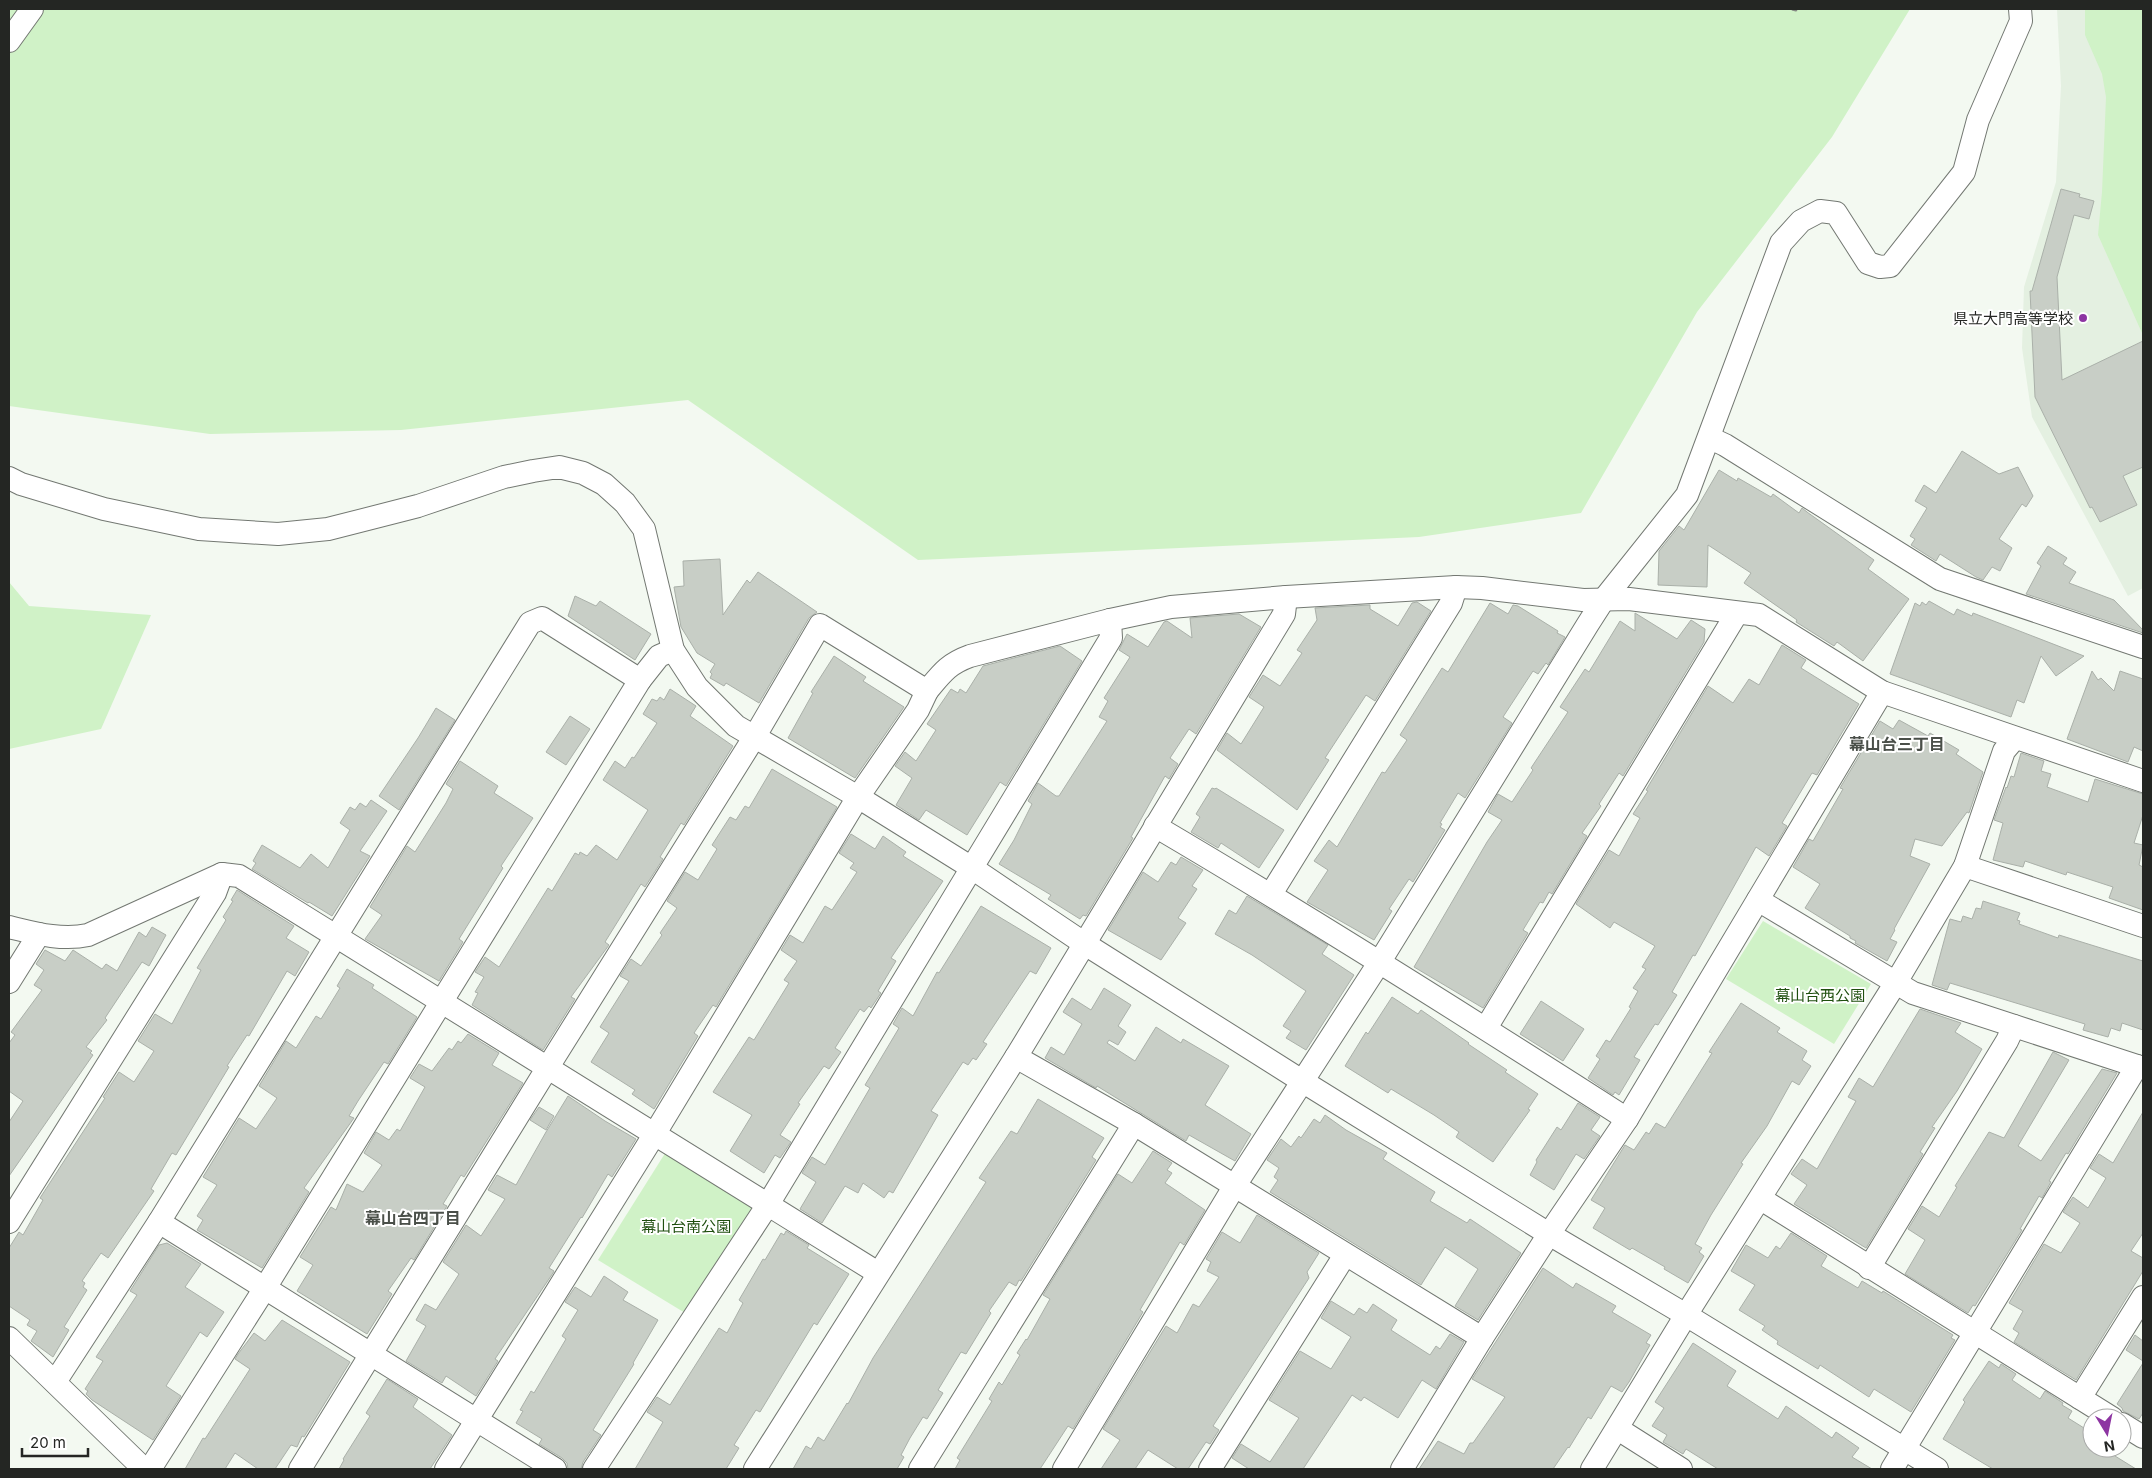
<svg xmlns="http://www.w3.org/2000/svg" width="2152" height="1478" font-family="Inter,'Noto Sans JP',sans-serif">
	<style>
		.built { fill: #e4f0e1 }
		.green { fill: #d0f2c7 }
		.building { fill: #c8cec6; stroke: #aab0a9 }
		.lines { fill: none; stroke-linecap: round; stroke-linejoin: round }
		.minor-casing { stroke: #737872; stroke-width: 24 }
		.path { stroke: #868a84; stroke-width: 3; stroke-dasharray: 5 2.5; stroke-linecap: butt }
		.minor { stroke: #fff; stroke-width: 22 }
		.poi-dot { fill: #8d35a2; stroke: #fff; stroke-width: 2 }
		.labels { text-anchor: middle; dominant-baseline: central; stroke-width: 4; stroke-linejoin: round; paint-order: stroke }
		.poi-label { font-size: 15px; fill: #242623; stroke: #fff; text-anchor: end }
		.park-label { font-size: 15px; fill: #1f4f0f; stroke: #fff }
		.neighbourhood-label { font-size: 16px; font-weight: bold; fill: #4a4f49; stroke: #fff }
	</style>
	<rect width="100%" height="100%" fill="#f3f9f1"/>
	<!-- built -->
	<path class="built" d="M2057 9H2143V588L2128 596 2032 417 2022 348 2024 287 2056 182 2061 86Z"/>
	<!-- green -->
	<g class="green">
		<path d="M9 9H1910L1832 137 1697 312 1581 513 1419 537 918 560 688 400 401 430 210 434 9 406Z"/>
		<path d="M2085 9H2143L2142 333 2098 235 2102 192 2106 97 2102 74 2085 35Z"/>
		<path d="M9 582 29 606 151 615 101 729 9 749Z"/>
		<path d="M1763 921 1871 984 1834 1044 1726 979Z"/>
		<path d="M669 1147 767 1206 695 1319 598 1260Z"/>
	</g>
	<!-- building -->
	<g class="building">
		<path d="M2061 189 2080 194 2079 197 2094 201 2089 219 2074 215 2057 277 2062 380 2143 341V467L2123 476 2137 505 2100 522 2092 507 2090 508 2035 397 2030 291H2032Z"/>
		<path d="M1962 451 1999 474 2018 467 2033 496 2026 507 2022 504 1999 539 2012 548 2000 571 1992 567 1983 580 1976 577 1940 554 1936 561 1911 545 1915 539 1910 536 1927 508 1915 501 1924 485 1936 493Z"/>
		<path d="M1719 470 1737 481 1738 478 1771 497 1773 494 1799 513 1802 508 1807 512 1874 560 1868 569 1909 599 1863 661 1837 642 1834 646 1796 622 1797 620 1744 583 1751 573 1708 545 1707 587 1658 585 1659 551 1679 526 1684 530Z"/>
		<path d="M2048 546 2067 558 2063 564 2076 572 2069 583 2114 600 2143 630V633L2026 594 2041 566 2037 563Z"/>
		<path d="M720 559 723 615 747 580 750 583 758 572 817 612 809 618 759 703 726 683 724 686 710 678 712 674 710 672 715 664 697 653 681 627 674 587 684 586 683 561Z"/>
		<path d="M575 596 596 606 600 601 651 634 635 660 568 616Z"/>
		<path d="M1929 601 1954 615 1957 609 1972 616 1973 613 2084 656 2056 676 2041 656 2024 703 2017 700 2011 717 1890 674 1915 603 1920 606 1922 602 1926 605Z"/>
		<path d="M1417 602 1431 611 1375 701 1366 695 1325 758 1329 760 1297 810 1217 750 1227 733 1241 744 1264 707 1249 697 1263 675 1280 686 1302 653 1297 650 1317 620 1315 608 1370 605V609L1398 626 1412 603Z"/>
		<path d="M1490 603 1508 614 1513 605 1518 606 1558 631 1557 633 1565 637 1548 665 1546 663 1538 674 1533 671 1503 717 1512 723 1465 798 1458 793 1440 823 1442 824 1440 827 1445 830 1413 882 1409 879 1389 909 1392 911 1374 940 1307 902 1328 870 1314 861 1329 840 1337 847 1382 772 1385 773 1407 740 1400 735 1442 668 1448 672Z"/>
		<path d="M1635 613 1677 639 1691 620 1705 629 1704 642 1623 776 1619 773 1599 804 1601 806 1582 833 1587 836 1552 894 1549 892 1543 903 1540 902 1523 930 1528 933 1483 1008 1414 967 1487 842 1502 820 1488 812 1498 794 1512 802 1533 770 1531 768 1568 712 1560 707 1585 669 1589 672 1620 621 1635 631Z"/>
		<path d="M1239 614 1261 627 1196 734 1189 729 1170 758 1178 764 1169 779 1165 776 1131 837 1133 838 1086 916 1083 915 1080 919 1048 899 1051 895 999 864 1014 840 1032 804 1028 801 1038 783 1056 796H1059L1107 721 1099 717 1108 701 1104 698 1130 657 1119 650 1127 634 1148 647 1164 622 1167 621 1192 638 1190 618Z"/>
		<path d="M1782 645 1806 660 1801 668 1859 704 1817 775 1812 773 1782 823 1787 826 1769 856 1756 847 1695 956 1693 955 1672 992 1677 995 1658 1025 1655 1024 1634 1057 1640 1060 1619 1095 1615 1092 1613 1095 1588 1078 1600 1059 1596 1056 1606 1040 1610 1042 1631 1008 1629 1007 1638 991 1633 988 1646 969 1642 967 1655 946 1614 922 1610 928 1576 904 1609 850 1619 856 1640 818 1633 814 1648 791 1646 790 1708 686 1733 703 1749 679 1759 685Z"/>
		<path d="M1060 646 1082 661 1006 786 1000 782 967 835 926 810 919 820 896 805 912 778 895 766 905 752 916 761 936 730 927 724 951 689 958 693 960 689 966 693 983 666Z"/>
		<path d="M834 656 866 677 863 681 904 707 855 778 788 738 813 693 811 692Z"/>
		<path d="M2092 671 2098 680 2101 678 2114 691 2120 671 2143 679V751L2134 747 2128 762 2067 739Z"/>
		<path d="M670 689 696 706 690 716 733 746 684 825 681 823 660 857 663 859 645 887 641 884 605 942 609 945 571 997 575 999 543 1050 472 1005 478 993 475 992 484 977 475 972 485 957 499 967 548 888 552 891 575 853 579 855 580 852 587 856 596 845 617 860 648 810 603 780 615 761 625 768 632 757 634 758 657 723 643 714 652 699 657 701 660 697 664 700Z"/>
		<path d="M436 708 455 720 399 810 379 796 418 738Z"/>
		<path d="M570 716 590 729 566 765 546 752Z"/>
		<path d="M1899 720 1928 736 1930 733 1959 750 1956 754 1983 772 1969 813 1967 812 1942 846 1915 839 1910 856 1930 864 1894 929 1895 930 1890 939 1897 942 1887 961 1855 943 1856 941 1850 938V936L1805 908 1820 884 1793 867 1809 839 1813 841 1843 789 1840 788 1880 721 1893 729Z"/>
		<path d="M2021 753 2044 761 2041 771 2051 774 2047 787 2088 802 2095 779 2143 794V815L2134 843 2143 845 2139 865 2143 867V910L2109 898 2113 887 2067 872 2066 875 2025 861 2023 867 1993 860 2003 823 1994 820 2006 787 2007 788 2011 776 2014 777Z"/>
		<path d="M460 761 498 786 494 793 533 818 501 866 503 868 459 939 463 942 439 981 365 939 382 915 370 907 407 846 415 852 446 803 453 789 446 784Z"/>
		<path d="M772 769 837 807 716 1007 713 1005 694 1033 698 1036 654 1109 632 1094 635 1090 591 1062 609 1033 600 1027 629 981 620 976 631 959 641 966 662 935 660 933 677 908 667 901 685 872 698 880 717 849 712 845 730 817 736 820 745 806 749 808Z"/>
		<path d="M1212 788 1215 789 1216 788 1284 830 1259 868 1221 843 1218 848 1191 832 1200 817 1196 814Z"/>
		<path d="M371 800 387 811 360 851 370 856 332 916 309 902 308 903 252 869 256 863 253 861 262 845 300 868 311 854 328 868 350 830 340 823 350 807 355 810 360 803 366 807Z"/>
		<path d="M851 834 875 849 883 836 906 852 903 856 943 881 891 958 896 961 878 991 881 993 871 1008 869 1006 864 1012 860 1009 835 1048 841 1052 829 1069 824 1066 798 1103 800 1104 780 1135 791 1142 780 1158 775 1155 764 1173 730 1151 752 1115 713 1092 749 1037 754 1040 789 983 784 980 797 961 781 950 790 935 803 943 825 906 832 910 857 872 850 868 854 863 839 853Z"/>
		<path d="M1181 857 1203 870 1192 886 1197 889 1178 918 1186 923 1161 960 1108 930 1143 872 1158 882 1171 862 1176 865Z"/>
		<path d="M237 890 294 926 286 938 309 952 295 976 287 971 249 1036 247 1035 227 1066 229 1067 176 1155 172 1153 151 1189 154 1191 108 1258 101 1253 82 1281 85 1283 83 1287 87 1290 64 1327 69 1330 53 1357 31 1341 37 1331 27 1325 30 1320 9 1306V1248L19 1232 23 1235 43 1200 40 1198 105 1098 103 1097 119 1072 134 1082 154 1051 138 1041 155 1014 172 1024 201 970 197 968 226 920 223 917 233 901 231 900Z"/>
		<path d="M1247 896 1328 945 1322 954 1354 975 1306 1050 1286 1038 1291 1031 1283 1026 1306 991 1252 955 1215 934 1229 910 1236 914Z"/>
		<path d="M1983 901 2020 913 2017 920 2020 921 2019 924 2058 938 2059 935 2143 961V1030L2122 1023 2120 1031 2111 1028 2108 1037 2083 1030 2085 1024 1950 983 1947 990 1932 985 1950 919 1961 922 1963 916 1972 919 1976 908 1981 909Z"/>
		<path d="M981 906 1051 948 1036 974 1030 971 983 1042 987 1044 976 1060 973 1058 968 1065 963 1062 931 1111 938 1115 893 1193 889 1191 884 1198 863 1183 858 1193 845 1186 822 1223 800 1209 816 1182 802 1173 812 1157 825 1165 870 1088 865 1085 899 1028 893 1024 902 1008 913 1016 937 972 939 973Z"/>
		<path d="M152 927 166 935 149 966 142 962 105 1018 107 1020 86 1047 92 1051 90 1053 93 1055 9 1176V1122L23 1101 9 1091V1043L15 1035 11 1032 42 990 34 985 44 970 36 964 45 950 65 961 73 950 102 969 106 964 117 971 139 932 146 937Z"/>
		<path d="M347 969 374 985 372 988 417 1017 388 1064 384 1062 358 1101 349 1116 354 1118 304 1188 309 1192 262 1268 197 1230 203 1220 197 1216 217 1185 203 1177 239 1118 256 1129 277 1098 259 1086 286 1041 296 1048 316 1016 321 1019 340 988 337 986Z"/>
		<path d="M1104 988 1131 1005 1118 1026 1126 1032 1118 1045 1109 1040 1107 1043 1135 1061 1156 1027 1181 1043 1183 1039 1229 1066 1205 1105 1251 1134 1235 1161 1189 1135 1186 1141 1097 1086 1096 1088 1045 1058 1051 1047 1064 1055 1082 1024 1063 1012 1072 998 1091 1010Z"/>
		<path d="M1392 997 1418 1014 1421 1010 1469 1043 1468 1044 1507 1070 1505 1072 1538 1094 1528 1109 1530 1110 1493 1162 1456 1137 1459 1132 1434 1115 1391 1089 1388 1093 1345 1066 1366 1032 1368 1034Z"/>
		<path d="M1541 1001 1584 1029 1563 1061 1520 1034Z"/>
		<path d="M1741 1003 1780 1028 1777 1032 1807 1051 1802 1060 1811 1066 1799 1085 1792 1081 1767 1126 1741 1163 1743 1164 1711 1215 1695 1244 1702 1248 1699 1252 1704 1256 1688 1283 1664 1269 1665 1267 1632 1248 1630 1250 1593 1228 1605 1208 1591 1200 1625 1145 1634 1150 1646 1132 1649 1134 1656 1123 1665 1128 1712 1053 1709 1052Z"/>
		<path d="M1920 1009 1961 1023 1955 1032 1982 1049 1957 1091 1932 1127 1935 1128 1920 1152 1923 1154 1866 1248 1794 1204 1807 1185 1791 1174 1802 1159 1817 1169 1856 1101 1848 1097 1859 1078 1873 1087Z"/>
		<path d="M468 1034 499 1053 492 1065 523 1083 464 1177 461 1175 443 1204 447 1206 414 1260 411 1258 388 1291 392 1294 367 1334 297 1291 313 1265 300 1257 331 1207 336 1210 347 1184 363 1192 382 1165 364 1153 376 1132 389 1140 397 1129 400 1131 425 1087 410 1078 419 1064 432 1071 449 1048 452 1050 458 1041 461 1043Z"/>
		<path d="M2053 1052 2069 1060 2018 1146 2041 1161 2102 1069 2117 1073 2068 1154 2066 1153 2049 1181 2051 1182 2042 1198 2039 1196 2020 1229 2022 1230 1975 1306 1973 1305 1968 1313 1905 1274 1925 1240 1908 1229 1922 1206 1939 1217 1957 1187 1955 1186 1989 1132 2004 1138Z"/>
		<path d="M568 1096 605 1121 636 1139 612 1177 608 1174 582 1218 581 1217 549 1268 554 1271 553 1273 495 1359 498 1361 476 1396 446 1376 442 1383 406 1361 426 1326 416 1320 425 1304 436 1310 459 1274 443 1262 466 1225 481 1236 505 1199 488 1190 497 1175 516 1185 546 1132Z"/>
		<path d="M1038 1099 1104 1138 1092 1157 1096 1160 1021 1281 1019 1280 1016 1286 1009 1282 989 1311 991 1313 966 1354 961 1352 938 1390 943 1393 927 1419 923 1417 910 1438 901 1455 904 1457 897 1469H793L806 1446 811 1449 818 1437 824 1441 847 1403 848 1404 873 1358 986 1182 979 1178 1011 1131 1017 1134Z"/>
		<path d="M1578 1103 1600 1117 1591 1130 1600 1136 1584 1159 1576 1154 1554 1190 1530 1175 1537 1162 1536 1160 1557 1127 1561 1130Z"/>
		<path d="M539 1107 554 1116 546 1130 530 1120Z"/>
		<path d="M2143 1112V1233L2131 1251 2143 1258V1271L2076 1380 2014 1342 2019 1333 2013 1329 2023 1311 2009 1303 2044 1244 2061 1253 2080 1223 2063 1212 2073 1197 2088 1208 2106 1178 2090 1168 2099 1154 2113 1163Z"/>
		<path d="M1325 1115 1346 1130 1387 1153 1383 1159 1435 1192 1430 1201 1467 1223 1470 1219 1521 1253 1478 1320 1455 1306 1478 1269 1445 1247 1421 1285 1270 1192 1278 1180 1274 1177 1279 1168 1267 1160 1281 1139 1291 1147 1299 1136 1301 1138 1314 1119 1320 1123Z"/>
		<path d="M1153 1151 1172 1163 1167 1170 1172 1173 1165 1183 1205 1210 1184 1245 1180 1242 1140 1310 1143 1312 1073 1429 1068 1426 1040 1469H955L960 1460 957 1458 992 1401 989 1399 999 1382 1002 1385 1020 1355 1017 1353 1026 1339 1027 1340 1050 1299 1043 1295 1118 1174 1132 1183Z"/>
		<path d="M1257 1215 1319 1253 1307 1272 1309 1278 1213 1426 1219 1430 1210 1444 1206 1442 1188 1469H1178L1148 1450 1135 1469H1101L1120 1440 1103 1429 1166 1326 1177 1333 1193 1304 1199 1307 1219 1277 1207 1271 1211 1262 1206 1259 1222 1232 1240 1243Z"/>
		<path d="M786 1231 809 1245 807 1248 849 1274 817 1325 814 1323 760 1412 756 1410 734 1445 739 1448 726 1469H635L663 1422 647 1412 657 1397 670 1405 719 1328 727 1333 743 1303 739 1300 763 1259 765 1260 781 1233 784 1235Z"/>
		<path d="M1791 1233 1827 1256 1821 1266 1858 1288 1862 1281 1882 1293 1883 1291 1953 1335 1951 1338 1955 1340 1911 1412 1874 1389 1869 1397 1820 1365 1818 1369 1777 1344 1778 1341 1762 1330 1765 1326 1739 1310 1755 1285 1731 1271 1746 1245 1768 1258 1776 1246 1780 1249Z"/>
		<path d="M167 1243 201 1264 185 1287 224 1312 207 1337 200 1332 166 1386 181 1396 153 1440 92 1400 86 1394 88 1391 85 1389 103 1361 96 1357 137 1295 130 1291 159 1245Z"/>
		<path d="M1543 1268 1573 1288 1576 1283 1616 1306 1612 1312 1651 1335 1646 1343 1650 1345 1629 1382 1622 1392 1611 1386 1591 1419 1588 1417 1569 1448 1568 1447 1553 1469H1419L1438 1441 1464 1454 1470 1443H1473L1505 1397 1472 1379Z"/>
		<path d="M604 1276 628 1292 623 1300 658 1320 633 1363 634 1364 593 1430 601 1435 583 1462 581 1469H568L567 1463 562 1458 539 1444 542 1439 516 1423 523 1411 520 1410 531 1391 534 1393 566 1339 562 1336 578 1310 565 1302 575 1287 591 1297Z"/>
		<path d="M1331 1301 1354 1315 1359 1308 1367 1313 1373 1304 1397 1320 1391 1330 1430 1355 1436 1346 1440 1349 1450 1334 1464 1342 1436 1389 1422 1380 1398 1418 1364 1397 1361 1401 1352 1395 1303 1469H1249L1232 1458 1241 1444 1270 1462 1299 1418 1269 1400 1300 1351 1331 1369 1351 1337 1321 1318Z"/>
		<path d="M282 1320 350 1362 304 1437 302 1436 297 1447 291 1445 275 1469H258L235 1453 225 1469H185L203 1438 205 1439 250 1369 235 1359 238 1354 254 1333 265 1341Z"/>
		<path d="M2135 1335 2143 1341V1361L2126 1350Z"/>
		<path d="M1693 1343 1736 1371 1727 1386 1778 1419 1786 1406 1832 1438 1836 1432 1859 1448 1852 1457 1872 1469H1718L1686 1449 1683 1454 1663 1442 1667 1435 1652 1426 1664 1408 1655 1402Z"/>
		<path d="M1989 1361 1999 1368 2001 1364 2016 1374 2012 1380 2040 1399 2045 1391 2063 1403 2062 1405 2072 1411 2068 1418 2092 1433V1448H2115L2119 1450 2115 1456 2136 1469H1993L1943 1439 1965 1402 1963 1400Z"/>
		<path d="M2143 1363V1413L2139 1419 2123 1411 2122 1408 2117 1404Z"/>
		<path d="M387 1379 418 1399 413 1407 452 1435 430 1469H339L344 1460 343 1459 370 1416 366 1413Z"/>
	</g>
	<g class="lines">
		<defs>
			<g id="minor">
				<path d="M9 41 32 9"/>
				<path d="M1710 438 1725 445 1940 579 2143 647"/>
				<path d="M9 478 21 484 104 509 199 529 278 534 328 529 418 506 504 477 533 471 559 467 583 473 604 484 625 503 644 529 673 650 697 687 736 726 858 797 972 868 1085 944 1302 1081 1549 1234 1686 1315 1937 1469"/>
				<path d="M1155 826C1315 920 1471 1019 1627 1119"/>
				<path d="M1965 866 2143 926"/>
				<path d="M1271 894 1451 603 1456 587"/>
				<path d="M1758 900 1913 993 2143 1068"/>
				<path d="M9 927C34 933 62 941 88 935L222 874 239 876 878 1273"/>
				<path d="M9 982 39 934"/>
				<path d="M1486 1028 1737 613"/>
				<path d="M1016 1057 1134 1124 1482 1338"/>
				<path d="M1761 1199 2112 1418"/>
				<path d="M9 1222 215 893 222 874"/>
				<path d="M159 1222 555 1469"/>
				<path d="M1869 1268 2007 1041 2014 1026"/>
				<path d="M9 1338 144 1469"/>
				<path d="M55 1382 159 1222 530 623 542 618 640 680 659 656 673 650"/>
				<path d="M2080 1398 2143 1297"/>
				<path d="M2122 1424 2143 1437"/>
				<path d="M1618 1429 1681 1469"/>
				<path d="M150 1469 265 1288 640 680"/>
				<path d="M300 1469 548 1067 755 736 820 625 927 691C942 673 948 664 970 656L1110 620 1171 607 1286 597 1456 587 1482 588 1583 600 1629 599 1759 615 1882 692 2143 781"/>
				<path d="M446 1469 654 1135 858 797 918 710 927 691"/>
				<path d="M594 1469 767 1206 1111 638 1110 620"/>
				<path d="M755 1469 1016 1057 1284 614 1286 597"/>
				<path d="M920 1469 1134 1124"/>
				<path d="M1064 1469 1234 1187 1379 963 1588 624 1604 599 1687 495 1781 243 1801 221 1820 211 1836 213 1868 263 1880 267 1890 266 1964 172 1978 120 2021 21 2020 9"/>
				<path d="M1210 1469 1345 1255"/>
				<path d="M1402 1469 1482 1338 1549 1234 1627 1119 1882 692"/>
				<path d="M1592 1469 1686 1315 1895 984 1965 866 2004 751 2015 738"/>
				<path d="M1892 1469 2137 1066"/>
			</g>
		</defs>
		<!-- minor casing -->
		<use href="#minor" class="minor-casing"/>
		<!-- path -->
		<path class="path" d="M1792 9 1796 10 1798 9"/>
		<!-- minor -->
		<use href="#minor" class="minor"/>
	</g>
	<!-- markers -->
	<circle class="poi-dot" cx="2083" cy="318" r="5"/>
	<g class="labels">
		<!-- poi labels -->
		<g class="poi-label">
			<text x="2073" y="318">県立大門高等学校</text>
		</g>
		<!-- park labels -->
		<g class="park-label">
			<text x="1820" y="995">幕山台西公園</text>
			<text x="686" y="1226">幕山台南公園</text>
		</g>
		<!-- neighbourhood labels -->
		<g class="neighbourhood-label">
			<text x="1897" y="744">幕山台三丁目</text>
			<text x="413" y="1218">幕山台四丁目</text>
		</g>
	</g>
	<!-- border -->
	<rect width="2152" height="1478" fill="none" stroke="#242623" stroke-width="20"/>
	<!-- north arrow -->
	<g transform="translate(2107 1433) rotate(170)"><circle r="24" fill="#ffffff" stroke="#a7a8a7"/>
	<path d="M0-4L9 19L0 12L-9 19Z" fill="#8d35a2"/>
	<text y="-8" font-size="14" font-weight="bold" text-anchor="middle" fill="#242623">N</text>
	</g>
	<!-- scale -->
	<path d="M22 1448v8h66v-8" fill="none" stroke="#242623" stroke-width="2.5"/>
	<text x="30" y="1448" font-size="15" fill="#242623" stroke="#ffffff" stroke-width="4" paint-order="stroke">20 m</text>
</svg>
